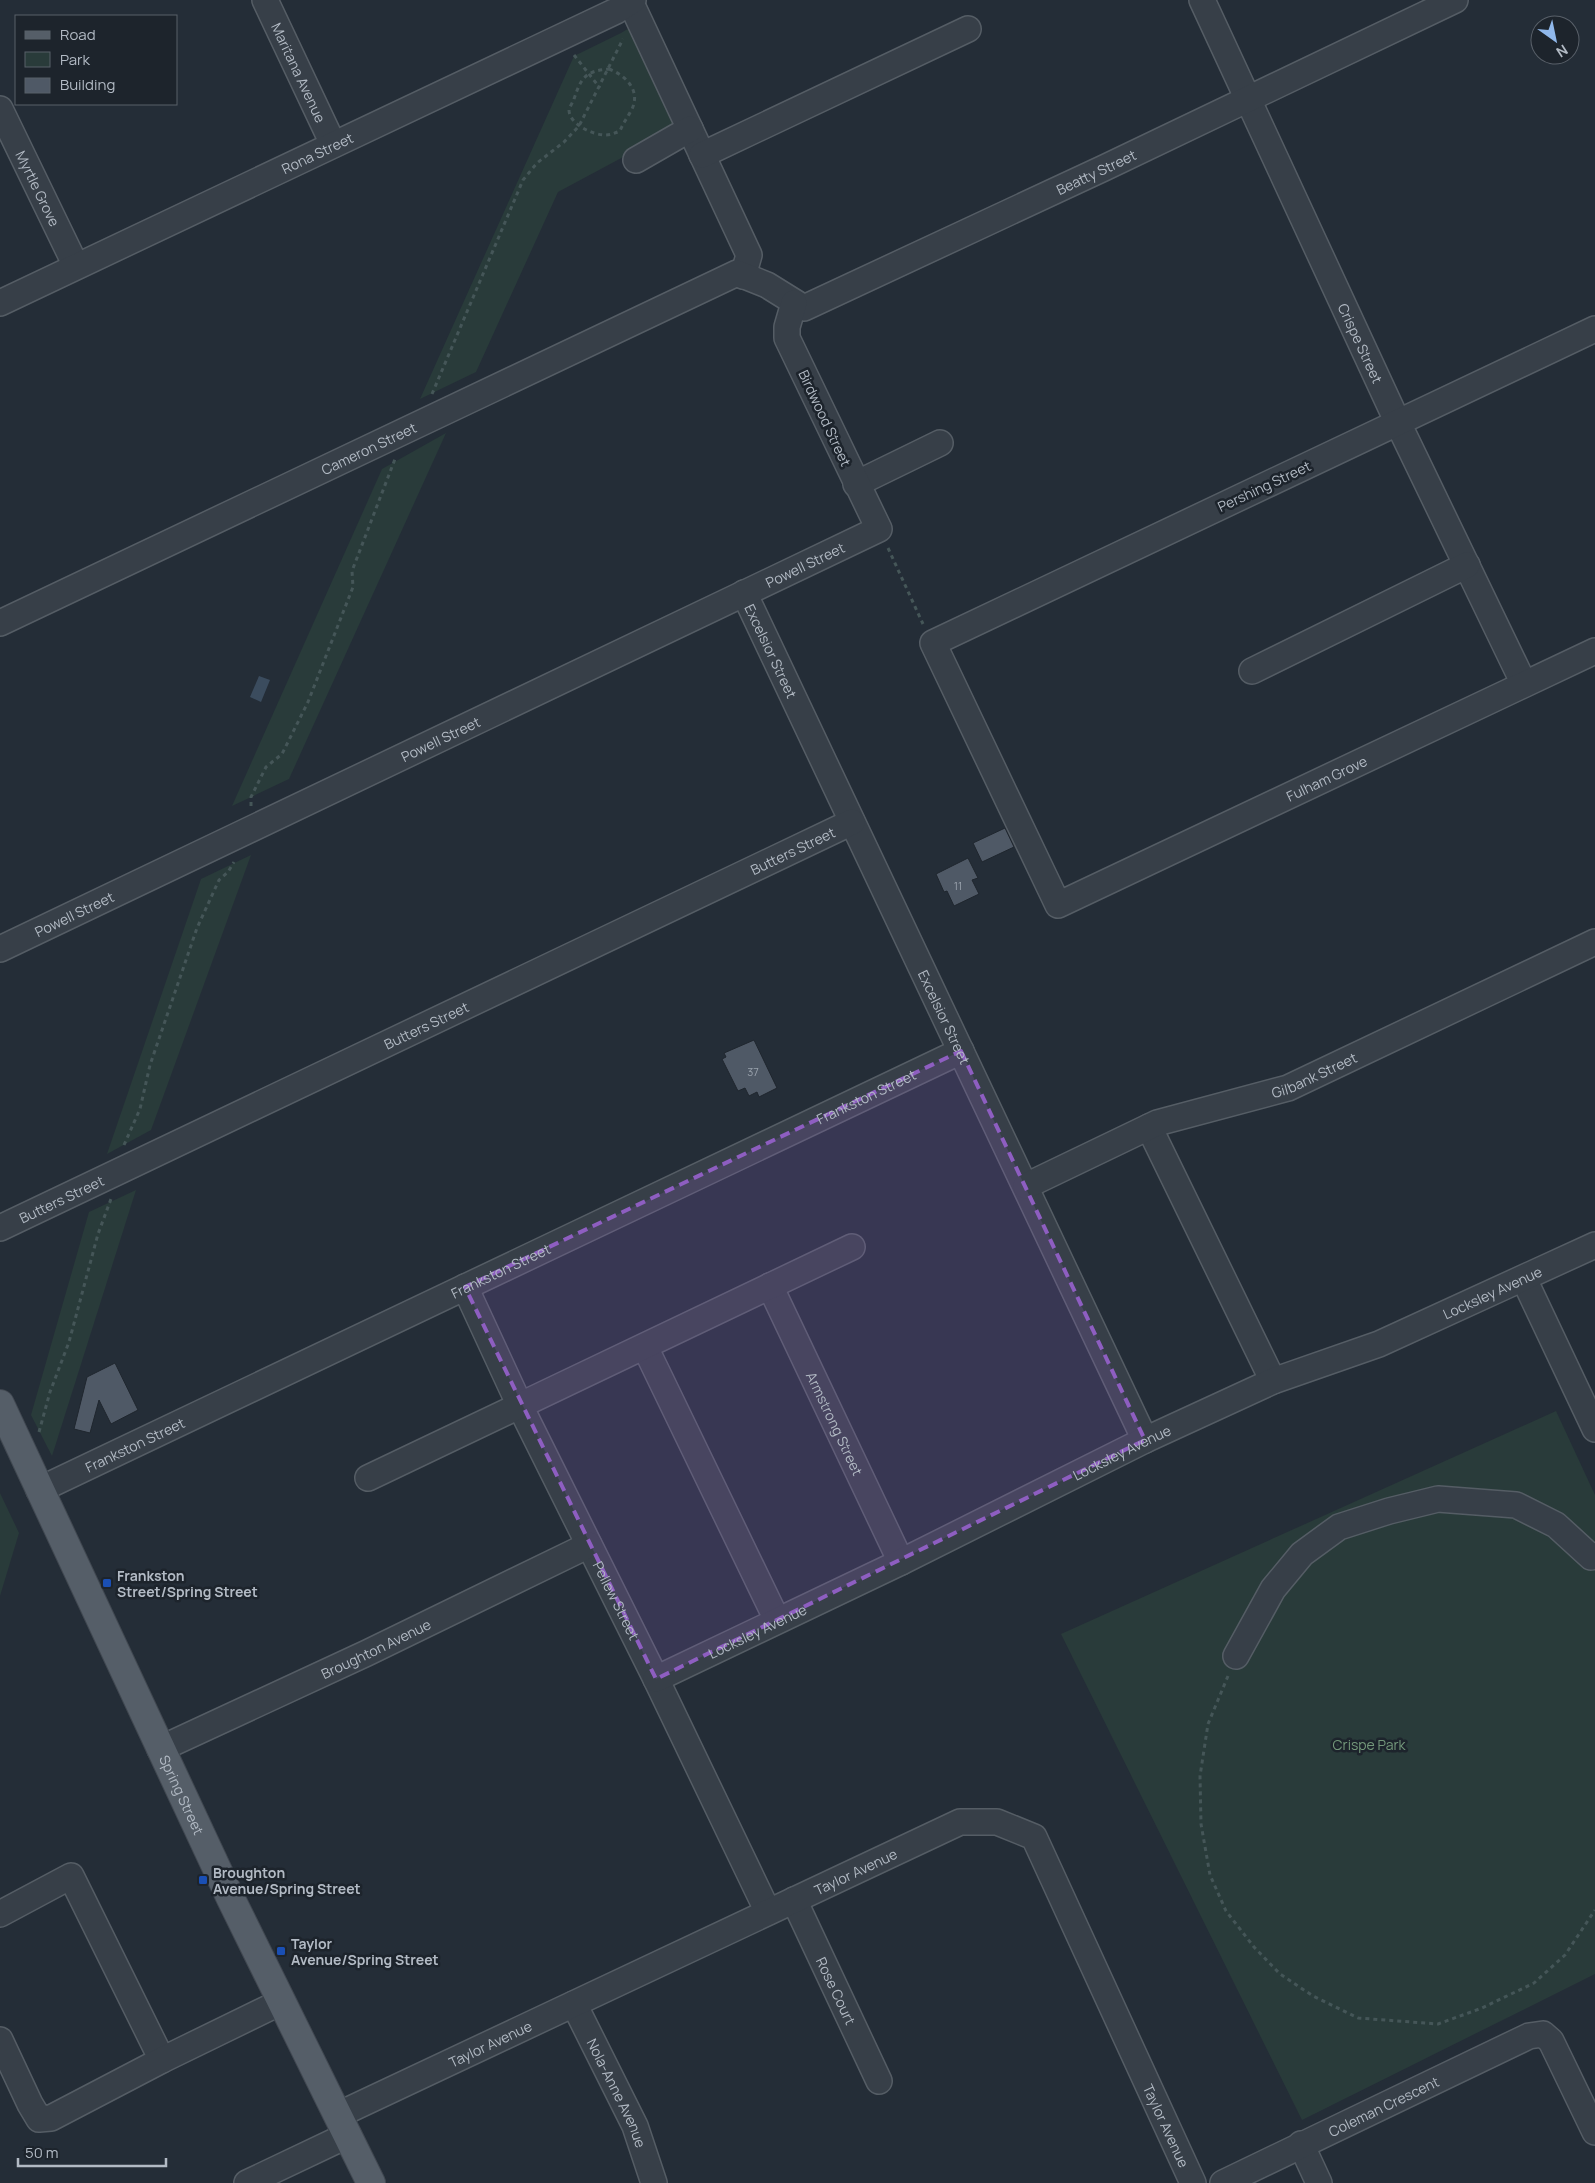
<svg xmlns="http://www.w3.org/2000/svg" width="1595" height="2183" font-family="Manrope,sans-serif">
	<style>
		.green { fill: #293b3a }
		.water { fill: #3b4c5e }
		.building { fill: #4f5966; stroke: #1f262e }
		.lines { fill: none; stroke-linecap: round; stroke-linejoin: round }
		.minor-casing { stroke: #555d65; stroke-width: 28 }
		.major-casing { stroke: #414851; stroke-width: 30 }
		.path { stroke: #455658; stroke-width: 3; stroke-dasharray: 4 4; stroke-linecap: butt }
		.minor { stroke: #373f48; stroke-width: 25 }
		.major { stroke: #555e68; stroke-width: 28 }
		.marked { fill: #8e5ec1; fill-opacity: 0.2; stroke: #8e5ec1; stroke-width: 4; stroke-dasharray: 10 6; stroke-linejoin: round }
		.transit-dot { fill: #1a4fb4; stroke: #1d242c; stroke-width: 2 }
		.labels { text-anchor: middle; dominant-baseline: central; stroke-width: 5; stroke-linejoin: round; paint-order: stroke }
		.number-label { font-size: 11px; fill: #99a2ac }
		.street-label { font-size: 14px; fill: #b2bac4; stroke: #1d242c }
		.poi-label { font-size: 14px; font-weight: bold; fill: #b2bac4; stroke: #1d242c; text-anchor: start }
		.park-label { font-size: 14px; fill: #73977a; stroke: #1d242c }
	</style>
	<rect width="100%" height="100%" fill="#242d37"/>
	<!-- green -->
	<g class="green">
		<path d="M634 25 681 126 558 192 476 372 420 399 574 56 621 33Z"/>
		<path d="M446 433 289 779 232 806 382 469Z"/>
		<path d="M251 855 151 1130 107 1154 201 879Z"/>
		<path d="M136 1190 52 1456 31 1415 89 1212Z"/>
		<path d="M1556 1411 1595 1495V1974L1302 2120 1061 1634Z"/>
		<path d="M0 1493 19 1533 0 1596Z"/>
	</g>
	<!-- water -->
	<path class="water" d="M259 676 270 680 261 702 250 697Z"/>
	<!-- building -->
	<g class="building">
		<path d="M1005 828 1014 847 982 862 973 843Z"/>
		<path d="M968 858 978 878 972 880 979 894 954 906 947 891 944 892 936 874Z"/>
		<path d="M754 1040 777 1088 759 1097 757 1092 749 1096 745 1088 738 1091 722 1059 726 1057 724 1053Z"/>
		<path d="M115 1363 138 1410 111 1424 99 1400 90 1433 74 1429 87 1377Z"/>
	</g>
	<g class="lines">
		<defs>
			<g id="minor">
				<path id="s1" d="M265 0 333 144"/>
				<path id="s2" d="M1202 0 1398 423 1524 684"/>
				<path d="M631 3 749 255 743 276"/>
				<path id="s3" d="M0 109 76 266"/>
				<path d="M702 155 968 29"/>
				<path d="M636 160 690 129"/>
				<path id="s4" d="M0 303 616 11 633 0"/>
				<path id="s5" d="M1595 329 933 643 1058 905 1595 651"/>
				<path d="M856 484 940 443"/>
				<path id="s6" d="M744 593 1145 1440"/>
				<path id="s7" d="M0 623 737 273 767 285 804 308 1104 168 1455 0"/>
				<path d="M1252 671 1467 565"/>
				<path id="s8" d="M0 949 879 529 787 338V327L794 303"/>
				<path d="M1149 1127 1273 1381"/>
				<path id="s9" d="M1026 1186 1157 1123 1288 1088 1595 942"/>
				<path id="s10" d="M0 1228 852 822"/>
				<path d="M1524 1279 1595 1429"/>
				<path id="s11" d="M770 1286 901 1562"/>
				<path id="s12" d="M465 1287 520 1406 656 1679 768 1912"/>
				<path d="M645 1347 777 1620"/>
				<path d="M368 1478 852 1247"/>
				<path id="s13" d="M39 1490 961 1051"/>
				<path d="M1236 1656 1273 1589 1302 1554 1339 1527 1389 1511 1438 1499 1516 1505 1556 1525 1591 1557 1595 1556"/>
				<path id="s14" d="M656 1679 901 1562 1145 1440 1273 1381 1379 1344 1595 1245"/>
				<path id="s15" d="M160 1749 367 1653 589 1545"/>
				<path id="s16" d="M794 1900 879 2081"/>
				<path d="M0 1914 71 1876 162 2060"/>
				<path id="s17" d="M574 2004 635 2126 654 2183"/>
				<path d="M0 2040 30 2104 39 2119 51 2118 162 2060 281 2002"/>
				<path id="s18" d="M338 2115 960 1822H997L1034 1837 1193 2183"/>
				<path d="M1301 2144 1319 2183"/>
				<path d="M247 2183 348 2135"/>
				<path id="s19" d="M1223 2183 1529 2036 1543 2034 1551 2041 1595 2132"/>
			</g>
			<g id="major">
				<path id="s20" d="M0 1404 231 1899 371 2183"/>
			</g>
		</defs>
		<!-- minor casing -->
		<use href="#minor" class="minor-casing"/>
		<!-- major casing -->
		<use href="#major" class="major-casing"/>
		<!-- path -->
		<g class="path">
			<path d="M574 55 600 88"/>
			<path d="M609 69C625 75 641 90 632 109 628 117 623 123 620 131 615 133 611 135 605 135 593 135 569 124 569 110 570 106 573 102 574 99 581 78 585 71 609 69Z"/>
			<path d="M432 394 523 180 537 163 564 142 579 126 623 39"/>
			<path d="M888 548 923 624"/>
			<path d="M251 806V797L266 767 282 754 308 702 353 587 352 571 395 459"/>
			<path d="M124 1145 140 1109 150 1065 197 928 219 880 228 872 234 862"/>
			<path d="M39 1432 50 1392 69 1342 98 1234 111 1199"/>
			<path d="M1228 1676 1208 1724 1200 1776 1201 1824 1210 1875 1226 1911 1254 1947 1280 1974 1313 1996 1358 2018 1438 2024 1482 2008 1534 1983 1565 1955 1595 1910"/>
		</g>
		<!-- minor -->
		<use href="#minor" class="minor"/>
		<!-- major -->
		<use href="#major" class="major"/>
	</g>
	<!-- marked area -->
	<path class="marked" d="M961 1051 1145 1440 656 1679 465 1287Z"/>
	<!-- markers -->
	<g class="transit-dot">
		<rect x="102" y="1578" width="10" height="10" rx="2.5"/>
		<rect x="198" y="1875" width="10" height="10" rx="2.5"/>
		<rect x="276" y="1946" width="10" height="10" rx="2.5"/>
	</g>
	<g class="labels">
		<!-- number labels -->
		<g class="number-label">
			<text x="958" y="885">11</text>
			<text x="753" y="1071">37</text>
		</g>
		<!-- street labels -->
		<g class="street-label">
			<text stroke="none"><textPath href="#s1" startOffset="80">Maritana Avenue</textPath></text>
			<text stroke="none"><textPath href="#s4" startOffset="351">Rona Street</textPath></text>
			<text stroke="none"><textPath href="#s7" startOffset="1214">Beatty Street</textPath></text>
			<text stroke="none"><textPath href="#s3" startOffset="88">Myrtle Grove</textPath></text>
			<text stroke="none"><textPath href="#s2" startOffset="378">Crispe Street</textPath></text>
			<text transform="translate(825 418) rotate(65)">Birdwood Street</text>
			<text stroke="none"><textPath href="#s7" startOffset="408">Cameron Street</textPath></text>
			<text transform="translate(1264 486) rotate(-25)">Pershing Street</text>
			<text stroke="none"><textPath href="#s8" startOffset="892">Powell Street</textPath></text>
			<text stroke="none"><textPath href="#s6" startOffset="64">Excelsior Street</textPath></text>
			<text stroke="none"><textPath href="#s8" startOffset="488">Powell Street</textPath></text>
			<text stroke="none"><textPath href="#s5" startOffset="1320">Fulham Grove</textPath></text>
			<text stroke="none"><textPath href="#s10" startOffset="878">Butters Street</textPath></text>
			<text stroke="none"><textPath href="#s8" startOffset="82">Powell Street</textPath></text>
			<text stroke="none"><textPath href="#s6" startOffset="469">Excelsior Street</textPath></text>
			<text stroke="none"><textPath href="#s10" startOffset="472">Butters Street</textPath></text>
			<text stroke="none"><textPath href="#s9" startOffset="310">Gilbank Street</textPath></text>
			<text stroke="none"><textPath href="#s13" startOffset="916">Frankston Street</textPath></text>
			<text stroke="none"><textPath href="#s10" startOffset="68">Butters Street</textPath></text>
			<text stroke="none"><textPath href="#s13" startOffset="511">Frankston Street</textPath></text>
			<text stroke="none"><textPath href="#s14" startOffset="922">Locksley Avenue</textPath></text>
			<text stroke="none"><textPath href="#s11" startOffset="152">Armstrong Street</textPath></text>
			<text stroke="none"><textPath href="#s13" startOffset="106">Frankston Street</textPath></text>
			<text stroke="none"><textPath href="#s14" startOffset="518">Locksley Avenue</textPath></text>
			<text stroke="none"><textPath href="#s12" startOffset="348">Pellew Street</textPath></text>
			<text stroke="none"><textPath href="#s14" startOffset="112">Locksley Avenue</textPath></text>
			<text stroke="none"><textPath href="#s15" startOffset="238">Broughton Avenue</textPath></text>
			<text stroke="none"><textPath href="#s20" startOffset="431">Spring Street</textPath></text>
			<text stroke="none"><textPath href="#s18" startOffset="572">Taylor Avenue</textPath></text>
			<text stroke="none"><textPath href="#s16" startOffset="100">Rose Court</textPath></text>
			<text stroke="none"><textPath href="#s18" startOffset="168">Taylor Avenue</textPath></text>
			<text stroke="none"><textPath href="#s17" startOffset="99">Nola-Anne Avenue</textPath></text>
			<text stroke="none"><textPath href="#s19" startOffset="178">Coleman Crescent</textPath></text>
			<text stroke="none"><textPath href="#s18" startOffset="1082">Taylor Avenue</textPath></text>
		</g>
		<!-- poi labels -->
		<g class="poi-label">
			<text x="117" y="1575">Frankston<tspan x="117" dy="16">Street/Spring Street</tspan></text>
			<text x="213" y="1872">Broughton<tspan x="213" dy="16">Avenue/Spring Street</tspan></text>
			<text x="291" y="1943">Taylor<tspan x="291" dy="16">Avenue/Spring Street</tspan></text>
		</g>
		<!-- park labels -->
		<g class="park-label">
			<text x="1369" y="1744">Crispe Park</text>
		</g>
	</g>
	<!-- legend -->
	<rect x="15" y="15" width="162" height="90" fill="#1d242c" stroke="#596069"/>
	<rect x="25" y="31" width="25" height="8" fill="#555e68" stroke="#596069"/>
	<text x="60" y="40" font-size="15" fill="#b2bac4">Road</text>
	<rect x="25" y="52" width="25" height="15" fill="#293b3a" stroke="#596069"/>
	<text x="60" y="65" font-size="15" fill="#b2bac4">Park</text>
	<rect x="25" y="78" width="25" height="15" fill="#4f5966" stroke="#596069"/>
	<text x="60" y="90" font-size="15" fill="#b2bac4">Building</text>
	<!-- north arrow -->
	<g transform="translate(1555 40) rotate(147)"><circle r="24" fill="#1d242c" stroke="#596069"/>
	<path d="M0-4L9 19L0 12L-9 19Z" fill="#90b8eb"/>
	<text y="-8" font-size="14" font-weight="bold" text-anchor="middle" fill="#b2bac4">N</text>
	</g>
	<!-- scale -->
	<path d="M18 2158v8h148v-8" fill="none" stroke="#b2bac4" stroke-width="2.5"/>
	<text x="25" y="2158" font-size="15" fill="#b2bac4" stroke="#1d242c" stroke-width="4" paint-order="stroke">50 m</text>
</svg>
